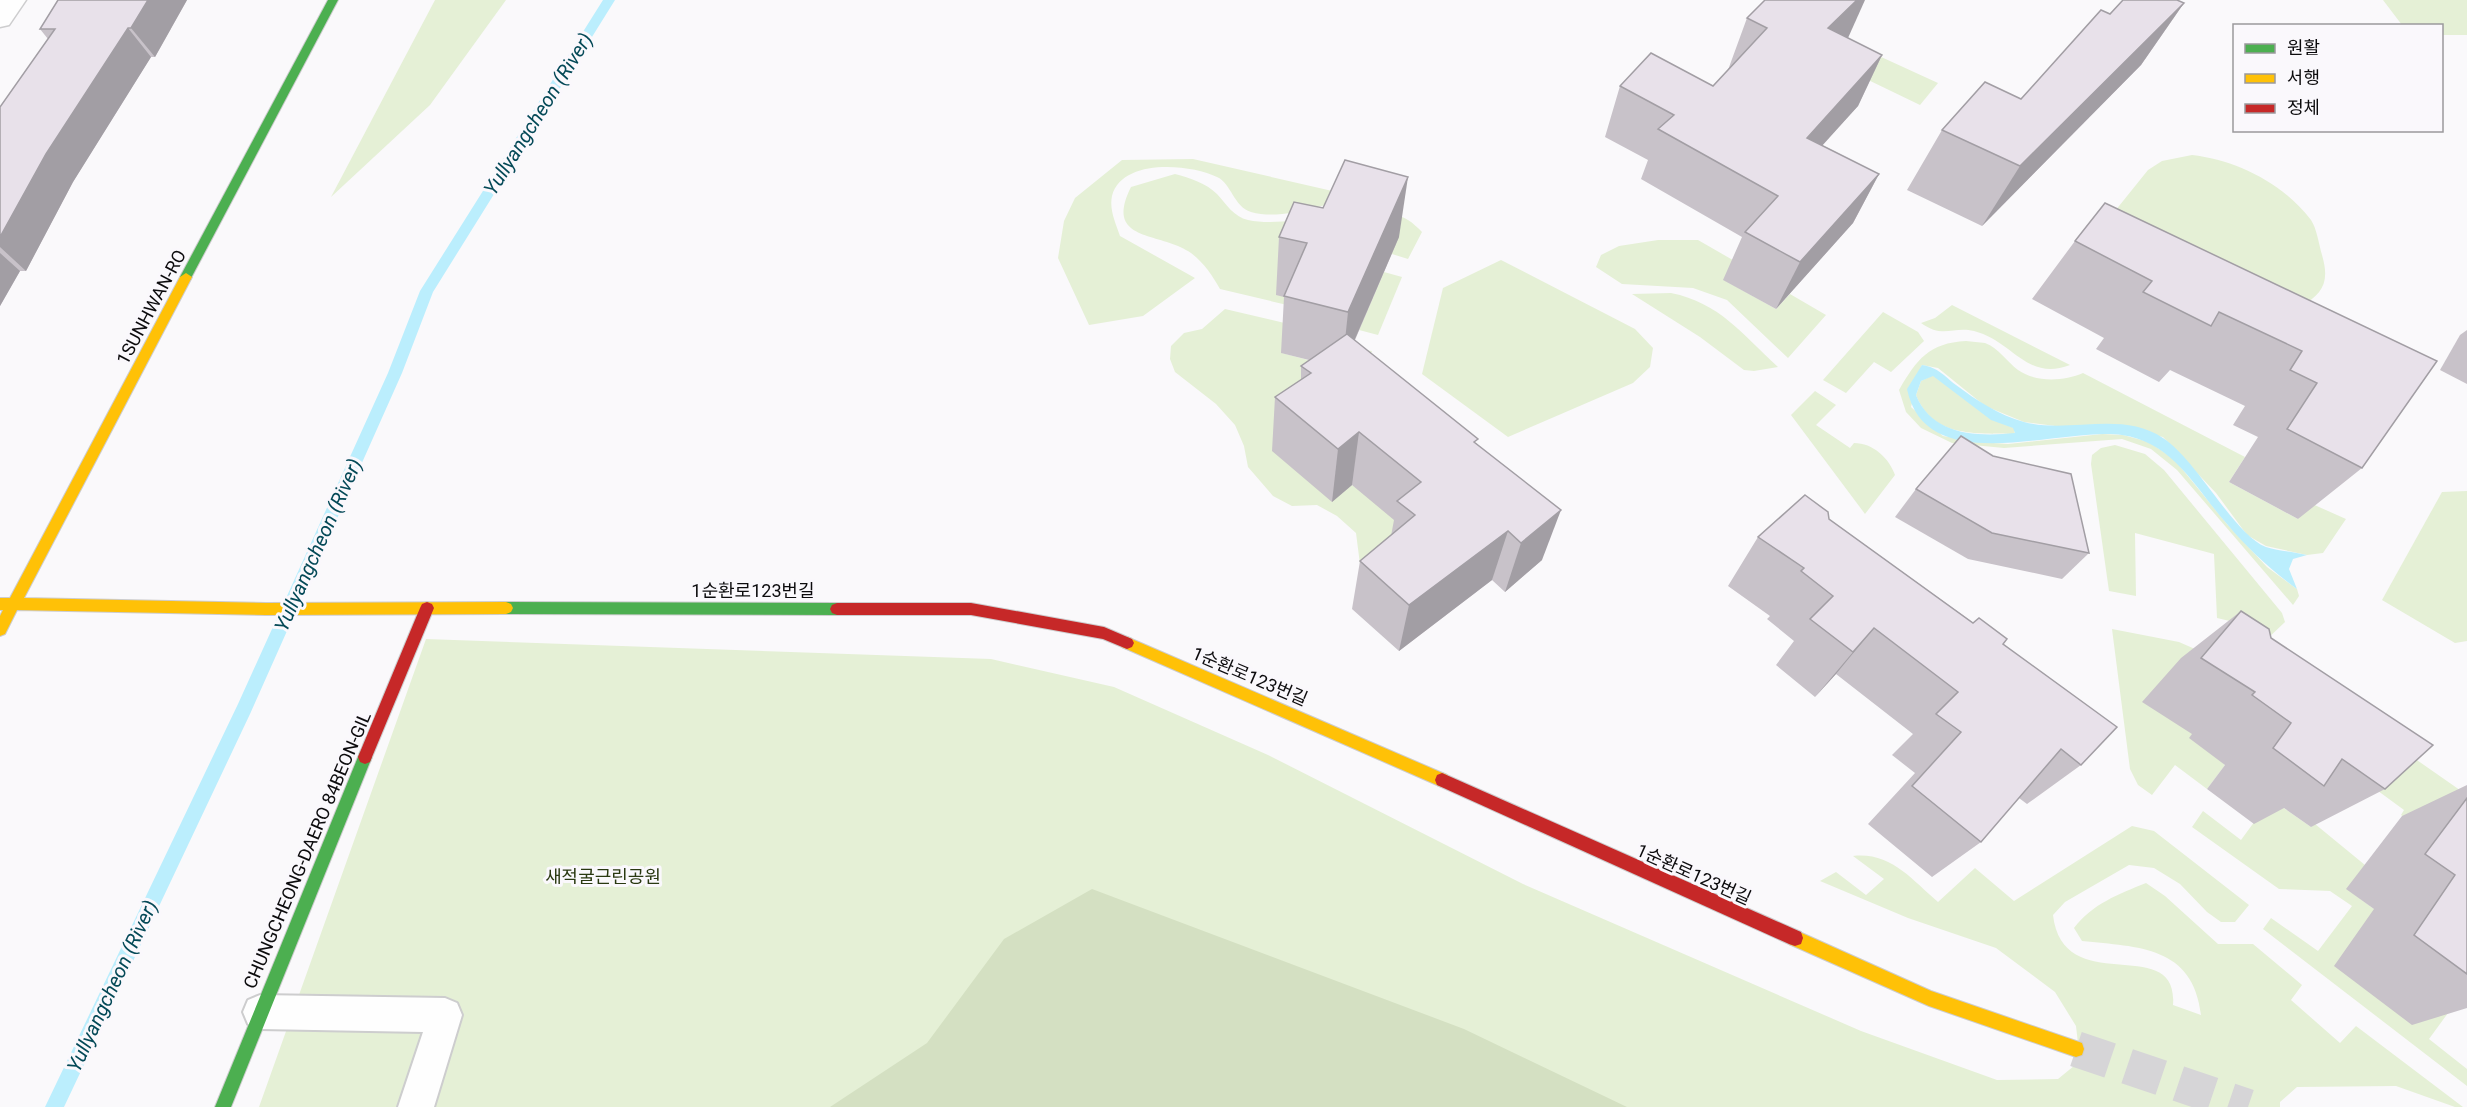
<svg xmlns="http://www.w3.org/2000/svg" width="2467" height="1107" font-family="Roboto,'Noto Sans KR',sans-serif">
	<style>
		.green { fill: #e5f0d6 }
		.forest { fill: #d4e0c2 }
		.water { fill: #bbeefd; fill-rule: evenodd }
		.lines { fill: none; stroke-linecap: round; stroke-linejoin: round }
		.stream { fill: #bbeefd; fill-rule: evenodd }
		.secondary-tunnel { stroke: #d6d5d7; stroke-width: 36; stroke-dasharray: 36 18; stroke-linecap: butt }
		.lane-casing { stroke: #cdcdce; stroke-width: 4 }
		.street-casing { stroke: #cdcdce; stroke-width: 3 }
		.fast-casing { stroke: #cdcdce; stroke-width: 2 }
		.slow-casing { stroke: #cdcdce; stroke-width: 2 }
		.jam-casing { stroke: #cdcdce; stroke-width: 2 }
		.lane { fill: #fefefe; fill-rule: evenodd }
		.street { fill: #fefefe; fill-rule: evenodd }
		.fast { fill: #4caf50; fill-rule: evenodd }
		.slow { fill: #ffc107; fill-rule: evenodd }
		.jam { fill: #c62828; fill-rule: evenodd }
		.wall { fill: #c8c2c9 }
		.shaded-wall { fill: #a29ea4 }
		.building { fill: #e8e1ea; stroke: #a29ea4; stroke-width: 1.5 }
		.labels { text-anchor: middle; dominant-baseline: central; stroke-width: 6; stroke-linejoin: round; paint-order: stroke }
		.street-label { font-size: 18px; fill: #0c0b0d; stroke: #faf8fc }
		.park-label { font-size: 18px; fill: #2a3911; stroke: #faf8fc }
		.water-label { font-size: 20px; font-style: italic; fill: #044957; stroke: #faf8fc }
	</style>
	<rect width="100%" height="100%" fill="#faf9fb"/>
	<!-- green -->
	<g class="green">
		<path d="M435 0H506L430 105 331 197Z"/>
		<path d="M2383 0H2467V35H2442V26L2402 25Z"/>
		<path d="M1879 56 1938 83 1920 105 1862 77Z"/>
		<path d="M2192 155C2236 160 2283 183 2311 220 2317 229 2319 245 2322 255 2330 282 2323 294 2300 307L2115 211 2148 170 2162 161Z"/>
		<path d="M1193 159 1363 198C1328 200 1286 222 1251 212 1234 207 1231 183 1217 177 1190 164 1122 158 1112 196 1109 210 1116 224 1120 236L1195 278 1143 316 1089 325 1058 258 1064 221 1075 198 1122 160Z"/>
		<path d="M1175 174C1190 178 1206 183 1217 194 1226 204 1234 217 1248 220 1293 230 1374 199 1408 220 1413 223 1418 228 1422 232L1408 259 1392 254 1303 301 1300 308 1220 289C1212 275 1204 263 1191 253 1160 231 1103 243 1131 187Z"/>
		<path d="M1658 240H1698L1738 263 1724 280 1776 309 1790 294 1826 315 1788 358 1727 300 1693 288 1622 284 1596 267 1601 255 1619 246Z"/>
		<path d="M1501 260 1635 329 1653 348 1650 367 1633 383 1508 437 1422 374 1443 288Z"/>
		<path d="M1384 272 1402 277 1378 335 1359 330Z"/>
		<path d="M1671 293C1720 303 1742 334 1778 367L1754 371 1744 370 1700 337 1632 294Z"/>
		<path d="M1952 305 2070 365C2027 382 2013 341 1974 331 1953 326 1943 339 1921 323L1935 318Z"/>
		<path d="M1225 309 1293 325 1282 353 1342 369 1351 349 1372 351 1359 385 1352 485 1421 525 1361 572 1356 533 1337 516 1317 505 1292 506 1273 496 1248 467 1244 446 1235 425 1216 404 1175 372 1170 359 1171 346 1184 333 1202 329Z"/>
		<path d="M1883 312 1918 332 1924 341 1891 372 1874 362 1846 393 1823 380Z"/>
		<path d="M1966 341C1972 342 1979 342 1985 343 1999 348 2007 362 2018 370 2037 383 2064 381 2083 373L2245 457 2229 482 2298 519 2310 503 2346 519 2323 553 2307 555 2266 546 2247 535 2216 493 2163 437 2104 424 2063 427 2024 422 1985 406 1938 368 1922 365 1911 407 1943 436 1979 442 2008 444 2102 434 2123 435 2149 442 2174 459 2227 524 2267 567 2297 589 2299 596 2293 605 2177 470 2151 449 2122 439 2004 448 1952 443 1921 428 1906 412 1899 390C1917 359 1929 343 1966 341Z"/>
		<path d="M1933 375 1991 419 2014 428 2015 434C1975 433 1933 438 1916 395L1921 381Z"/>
		<path d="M1815 391 1836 405 1816 425 1850 448 1854 443C1873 443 1889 458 1895 475L1865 514 1791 415Z"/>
		<path d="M2115 445 2145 454 2164 470 2282 613 2285 622 2265 641 2234 622 2217 618 2214 554 2135 533 2136 596 2109 591 2091 464 2092 455 2101 448Z"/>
		<path d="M2467 491V641L2455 643 2382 600 2442 492Z"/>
		<path d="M2112 629 2179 642 2229 664 2391 742 2467 795V861L2401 815 2404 810 2374 788 2192 734 2225 765 2207 789 2175 765 2152 795 2138 785 2130 769Z"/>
		<path d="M426 639 991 659 1114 687 1268 755 1523 884 1861 1031 1997 1080 2058 1079 2080 1061 2076 1026 2055 992 1996 948 1908 918 1820 881 1836 872 1866 895 1884 879 1853 856C1891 852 1911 879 1938 902L1975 868 2014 901 2132 826 2154 831 2249 905 2235 922H2221L2207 912 2180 884 2154 868 2129 865 2065 902 2053 915C2063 1001 2179 931 2173 1005L2201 1015C2193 946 2139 947 2082 941L2074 928C2092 904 2119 894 2146 883L2165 896 2218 944H2253L2302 985 2291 1000 2340 1043 2356 1026 2463 1107H2455L2396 1086 2297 1087 2280 1102V1107H259Z"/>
		<path d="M2271 799 2311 827 2315 824 2365 865 2347 889 2374 909 2467 987 2429 1039 2467 1069V1086L2263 929 2271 918 2318 951 2352 906 2330 891 2279 889 2192 827 2203 811 2241 840Z"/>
	</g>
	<!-- forest -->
	<path class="forest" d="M1092 889 1464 1029 1627 1107H830L927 1043 1004 939Z"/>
	<!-- water -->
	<path class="water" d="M1922 365C1939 368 1943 375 1956 385 1976 400 1999 415 2024 422 2069 434 2122 410 2163 438 2198 461 2234 535 2266 547 2279 551 2294 552 2307 555L2293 559 2289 569 2297 589C2271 570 2248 549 2227 524 2196 489 2173 442 2122 435 2061 426 1926 481 1907 389ZM1933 376 1991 420 2013 428 2015 433C1976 437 1932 435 1916 395L1921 381Z"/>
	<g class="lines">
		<!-- stream -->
		<path class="stream" d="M603 0H615L433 292 402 373 250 714 64 1107H45L238 704 388 373 420 291Z"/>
		<!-- secondary-tunnel -->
		<path class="secondary-tunnel" d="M2076 1049 2248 1107"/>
		<defs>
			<path id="lane" d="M260 995 445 998 457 1003 462 1015 434 1107H398L423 1032 260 1029 248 1024 243 1012 248 1000Z"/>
			<path id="street" d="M0 0H26L9 25 0 27Z"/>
			<g id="fast">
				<path d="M328 0H338L190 280H182L180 277Z"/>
				<path d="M506 602 837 603 842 605 844 609 842 613 837 615 506 614 501 612 499 608 501 604Z"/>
				<path d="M365 750 370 752 372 757 231 1107H215L358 757 360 752Z"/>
			</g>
			<g id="slow">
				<path d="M186 273 192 277 24 598 266 603 506 602 511 604 513 608 511 612 506 614 266 615 17 610 5 634 0 636V616L3 610H0V598H10L180 277Z"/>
				<path d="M1127 637 1447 775 1449 780 1447 785 1442 787 1437 785 1122 647 1120 643 1122 639Z"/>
				<path d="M1795 930 1931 991 2082 1043 2084 1049 2082 1055 2076 1057 1929 1006 1789 944 1787 938 1789 932Z"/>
			</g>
			<g id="jam">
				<path d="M427 602 432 604 434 608 372 757 370 762 365 764 360 762 358 757 420 608 422 604Z"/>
				<path d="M837 603H971L1104 627 1132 639 1134 643 1132 647 1127 649 1103 639 971 615H837L832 613 830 609 832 605Z"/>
				<path d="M1442 773 1801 932 1803 938 1801 944 1795 946 1789 944 1437 785 1435 780 1437 775Z"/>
			</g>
		</defs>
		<!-- lane casing -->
		<use href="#lane" class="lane-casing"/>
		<!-- street casing -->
		<use href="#street" class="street-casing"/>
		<!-- fast casing -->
		<use href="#fast" class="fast-casing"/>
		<!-- slow casing -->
		<use href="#slow" class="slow-casing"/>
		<!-- jam casing -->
		<use href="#jam" class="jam-casing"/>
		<!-- lane -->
		<use href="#lane" class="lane"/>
		<!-- street -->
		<use href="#street" class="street"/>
		<!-- fast -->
		<use href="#fast" class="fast"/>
		<!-- slow -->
		<use href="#slow" class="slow"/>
		<!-- jam -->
		<use href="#jam" class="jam"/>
	</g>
	<!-- wall -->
	<g class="wall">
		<path d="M58 0H187L155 57H151L73 182 26 271H20L0 306V107L48 39 40 29Z"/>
		<path d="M2184 3 2141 65 1982 226 1907 190 1942 130 2021 99 2110 14Z"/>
		<path d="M1747 18 1848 38 1882 55 1858 106 1822 145 1879 174 1853 223 1776 309 1723 280 1742 237 1641 179 1648 160 1605 137 1620 86H1713L1728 70Z"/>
		<path d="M1279 237H1399L1355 340 1477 444 1542 560 1505 592 1492 580 1399 651 1352 609 1360 561 1391 536 1394 520 1352 485 1332 502 1272 451 1275 397 1301 380V366L1309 360 1281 353 1284 297 1276 295Z"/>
		<path d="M2075 241 2437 361 2362 468 2298 519 2229 482 2258 437 2233 425 2245 406 2170 370 2159 382 2096 349 2104 338 2032 299Z"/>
		<path d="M2467 330V384L2440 370 2460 335Z"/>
		<path d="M1916 489 2089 553 2062 579 1968 559 1895 517Z"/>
		<path d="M1829 519 2003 644 2081 765 2027 804 2019 798 1981 842 1932 877 1868 824 1915 773 1892 755 1913 734 1836 674 1815 697 1776 665 1794 641 1767 619 1770 616 1728 586 1758 537Z"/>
		<path d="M2241 611 2271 638 2385 789 2311 827 2284 808 2254 824 2207 789 2225 765 2189 738 2192 734 2142 702 2181 658Z"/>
		<path d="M2467 785V1008L2412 1025 2334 966 2374 909 2346 889 2402 816Z"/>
	</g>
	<!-- shaded-wall -->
	<g class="shaded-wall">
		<path d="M148 0H187L155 57 131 28Z"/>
		<path d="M1857 0H1865L1848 38 1828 28Z"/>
		<path d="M2184 3 2141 65 1982 226 2020 166Z"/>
		<path d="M128 28 151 57 73 182 26 271 0 247V237L46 154Z"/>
		<path d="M1882 55 1858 106 1784 188 1807 138Z"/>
		<path d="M1879 174 1853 223 1776 309 1800 262Z"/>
		<path d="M1408 177 1399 237 1342 369 1348 312Z"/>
		<path d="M0 253 20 271 0 306Z"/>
		<path d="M1359 432 1352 485 1332 502 1338 449Z"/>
		<path d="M1561 510 1542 560 1505 592 1521 543Z"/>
		<path d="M1508 531 1492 580 1399 651 1409 605Z"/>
		<path d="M1874 628 1836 674 1815 697 1853 652Z"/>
	</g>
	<!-- building -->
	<g class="building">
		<path d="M58 0H148L131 28H128L46 154 0 237V107L55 29H40Z"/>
		<path d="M1765 0H1857L1828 28 1882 55 1807 138 1879 174 1800 262 1745 232 1778 196 1658 129 1674 115 1620 86 1651 53 1713 86 1767 28 1747 18Z"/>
		<path d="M2123 0H2177L2184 3 2020 166 1942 130 1985 82 2021 99 2101 10 2110 14Z"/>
		<path d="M1345 160 1408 177 1348 312 1284 296 1307 243 1279 237 1294 202 1323 208Z"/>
		<path d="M2105 203 2437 361 2362 468 2287 429 2317 383 2290 370 2302 351 2219 312 2211 326 2143 292 2152 281 2075 241Z"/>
		<path d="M1347 334 1478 439 1474 442 1561 510 1521 543 1508 531 1409 605 1360 561 1415 515 1397 501 1421 482 1359 432 1338 449 1275 397 1311 373 1301 366Z"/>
		<path d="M1961 436 1993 456 2071 474 2089 553 1992 533 1916 489Z"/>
		<path d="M1805 495 1828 512 1829 519 1973 623 1979 618 2007 639 2003 644 2117 727 2081 765 2061 749 1981 842 1912 786 1961 732 1936 714 1958 692 1874 628 1853 652 1810 619 1833 596 1801 571 1804 568 1758 537Z"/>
		<path d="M2241 611 2269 629 2271 638 2433 745 2385 789 2342 759 2324 786 2273 748 2291 723 2252 695 2255 692 2201 658Z"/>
		<path d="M2467 798V974L2414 935 2455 875 2425 854Z"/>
	</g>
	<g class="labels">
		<!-- street labels -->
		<g class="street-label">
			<text transform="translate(151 307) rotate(-62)">1SUNHWAN-RO</text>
			<text x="753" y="590">1순환로123번길</text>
			<text transform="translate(1250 676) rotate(23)">1순환로123번길</text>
			<text transform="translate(307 850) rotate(-67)">CHUNGCHEONG-DAERO 84BEON-GIL</text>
			<text transform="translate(1694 874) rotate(24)">1순환로123번길</text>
		</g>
		<!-- park labels -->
		<g class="park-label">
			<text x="603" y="876">새적굴근린공원</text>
		</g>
		<!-- water labels -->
		<g class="water-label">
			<text transform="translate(538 114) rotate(-58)">Yullyangcheon (River)</text>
			<text transform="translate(318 545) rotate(-66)">Yullyangcheon (River)</text>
			<text transform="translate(112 986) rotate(-65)">Yullyangcheon (River)</text>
		</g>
	</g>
	<!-- legend -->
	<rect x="2233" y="24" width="210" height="108" fill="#faf8fc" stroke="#9b999c" stroke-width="1.5"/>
	<rect x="2245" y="44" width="30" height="9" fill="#4caf50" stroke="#9b999c" stroke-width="1.5"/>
	<text x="2287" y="54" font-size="18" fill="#0c0b0d">원활</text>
	<rect x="2245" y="74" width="30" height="9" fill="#ffc107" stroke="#9b999c" stroke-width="1.5"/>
	<text x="2287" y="84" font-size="18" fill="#0c0b0d">서행</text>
	<rect x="2245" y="104" width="30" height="9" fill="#c62828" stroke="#9b999c" stroke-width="1.5"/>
	<text x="2287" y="114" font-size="18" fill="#0c0b0d">정체</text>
</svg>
